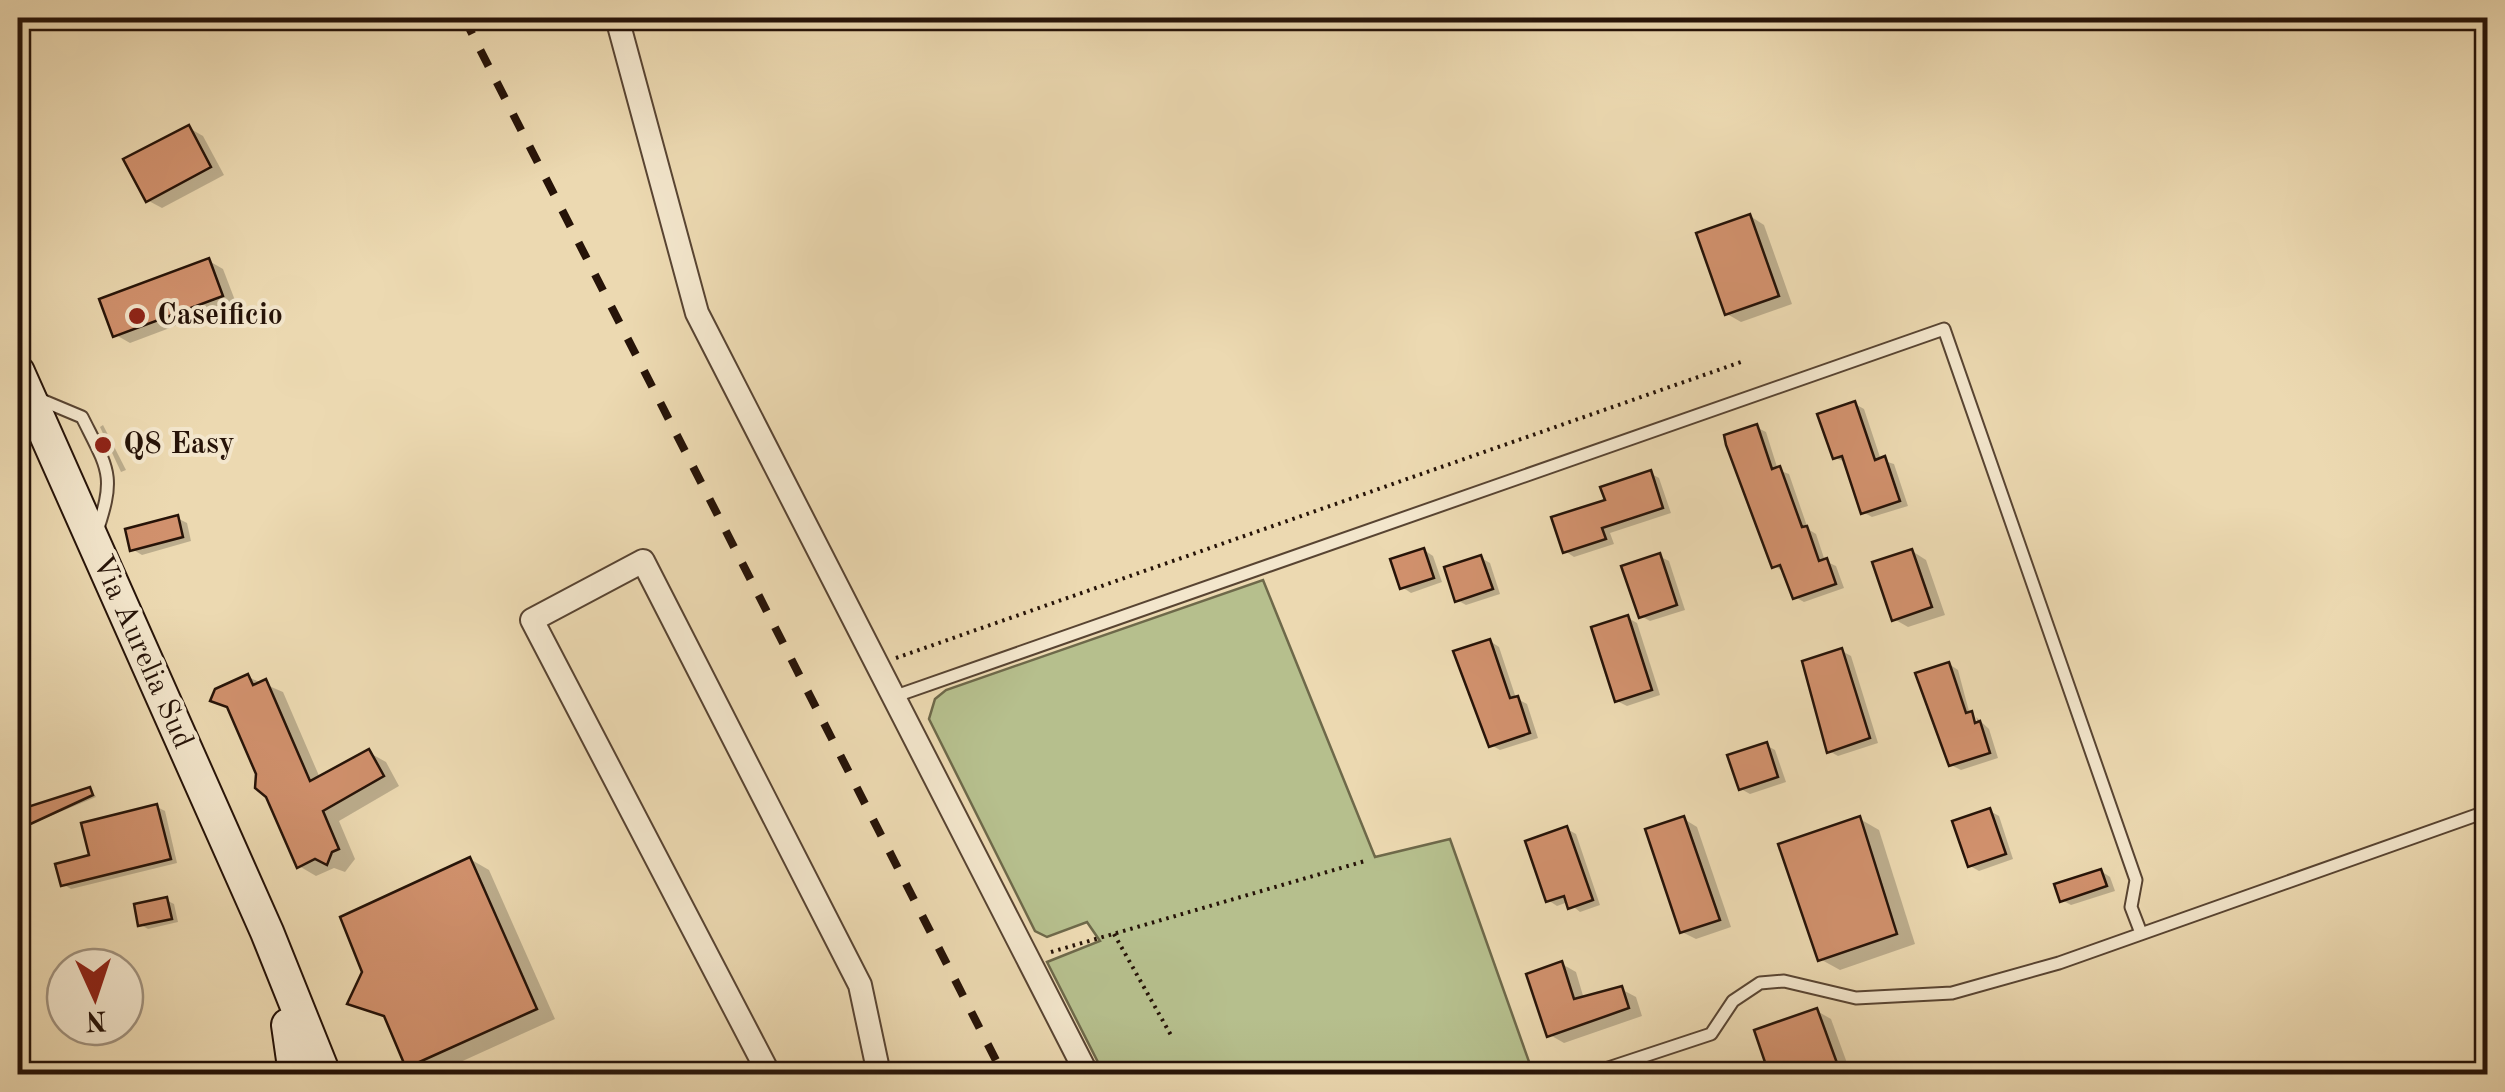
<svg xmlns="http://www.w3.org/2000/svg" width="2505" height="1092" font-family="'Old Standard TT',serif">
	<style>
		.green { fill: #b6bf8d; stroke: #6e694a; stroke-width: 2.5 }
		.shadow { fill: #0003 }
		.building { fill: #d1916d; stroke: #261308; stroke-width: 2.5 }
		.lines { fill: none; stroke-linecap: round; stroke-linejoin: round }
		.service-casing { stroke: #584432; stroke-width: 15 }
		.minor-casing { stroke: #584432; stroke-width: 26 }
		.secondary-casing { stroke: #261308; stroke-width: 36 }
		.path { stroke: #261308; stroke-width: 4; stroke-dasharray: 2.5 5; stroke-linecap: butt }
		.service { stroke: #f3e6cc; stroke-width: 11 }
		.minor { stroke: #f3e6cc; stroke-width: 22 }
		.secondary { stroke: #f3e6cc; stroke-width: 32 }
		.rail { stroke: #261308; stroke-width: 8; stroke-dasharray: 18 18; stroke-linecap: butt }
		.poi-dot { fill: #8f2418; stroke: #f3e6cc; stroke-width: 4 }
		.labels { text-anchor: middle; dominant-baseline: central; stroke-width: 8; stroke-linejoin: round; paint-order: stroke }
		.poi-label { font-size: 30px; font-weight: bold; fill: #261308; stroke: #f3e6cc; text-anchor: start }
		.street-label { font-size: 30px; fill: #261308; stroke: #f3e6cc }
	</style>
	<rect width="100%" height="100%" fill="#ecd9b1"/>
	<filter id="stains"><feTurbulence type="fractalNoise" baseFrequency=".002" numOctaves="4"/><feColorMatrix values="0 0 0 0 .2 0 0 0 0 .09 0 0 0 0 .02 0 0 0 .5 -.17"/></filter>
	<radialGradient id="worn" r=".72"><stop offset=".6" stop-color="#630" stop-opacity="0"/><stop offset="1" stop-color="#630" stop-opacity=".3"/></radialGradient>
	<!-- green -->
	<path class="green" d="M1263 580 1375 857 1450 839 1533 1073 1104 1074 1047 962 1100 941 1087 922 1047 937 1035 931 929 719 935 699 946 690Z"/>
	<!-- shadow -->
	<g class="shadow">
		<path d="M189 128 203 136 224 175 162 208 147 200Z"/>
		<path d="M1750 216 1764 225 1792 304 1741 322 1727 314Z"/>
		<path d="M209 261 223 269 236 303 130 343 116 335Z"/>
		<path d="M1855 404 1864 409 1881 460 1894 464 1908 506 1872 517 1863 512 1846 462 1835 458Z"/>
		<path d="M103 425 126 470 121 472 100 427Z"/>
		<path d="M1756 427 1766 432 1778 470 1789 474 1808 529 1816 534 1825 561 1836 566 1844 588 1804 602 1795 597 1783 571 1774 566Z"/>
		<path d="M1650 473 1659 478 1671 513 1610 533 1614 544 1574 557 1565 551 1608 501Z"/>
		<path d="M177 518 187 523 191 541 142 555 132 549Z"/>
		<path d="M1424 550 1433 556 1442 582 1411 593 1402 587Z"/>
		<path d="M1912 551 1926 560 1945 615 1908 627 1894 619Z"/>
		<path d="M1659 556 1669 561 1685 610 1650 621 1641 616Z"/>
		<path d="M1481 558 1490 563 1500 594 1466 605 1457 600Z"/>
		<path d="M1628 618 1637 623 1660 695 1627 706 1617 701Z"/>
		<path d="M1490 641 1499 647 1516 698 1527 704 1538 738 1500 750 1491 745Z"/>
		<path d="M1842 651 1851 656 1878 743 1838 756 1829 751Z"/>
		<path d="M1949 664 1958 670 1970 715 1982 734 1976 717 1989 729 1998 758 1961 770 1951 765Z"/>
		<path d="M248 677 283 692 320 778 368 752 386 762 399 786 339 821 355 859 345 872 334 868 316 876 299 866 232 710 213 700Z"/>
		<path d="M1766 745 1775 750 1786 782 1750 794 1741 789Z"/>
		<path d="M90 789 96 797 26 826Z"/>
		<path d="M157 807 165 811 177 863 71 889 63 884Z"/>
		<path d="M1990 811 1999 816 2013 859 1979 871 1970 866Z"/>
		<path d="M1684 819 1697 827 1731 927 1696 939 1682 932Z"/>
		<path d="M1860 819 1879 830 1915 944 1840 970 1820 959Z"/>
		<path d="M1567 829 1576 834 1600 905 1580 912 1568 902 1557 906 1548 900Z"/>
		<path d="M470 859 489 870 555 1019 434 1074H422L408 1067 389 1020 351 1002Z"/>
		<path d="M2101 871 2110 877 2115 891 2071 905 2062 900Z"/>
		<path d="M166 900 174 904 178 922 148 929 141 925Z"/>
		<path d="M1562 964 1576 972 1584 999 1621 989 1636 997 1642 1016 1564 1043 1550 1035Z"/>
		<path d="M1817 1011 1831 1019 1851 1074H1772L1757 1032Z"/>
	</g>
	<!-- building -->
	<g class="building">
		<path d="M189 125 211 167 146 202 123 159Z"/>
		<path d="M1750 214 1779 296 1725 315 1696 233Z"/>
		<path d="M209 258 223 296 113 337 99 299Z"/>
		<path d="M1855 401 1875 460 1885 456 1900 501 1861 514 1842 456 1833 459 1817 414Z"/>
		<path d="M1757 424 1772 469 1780 466 1802 527 1807 526 1819 561 1827 558 1836 584 1793 599 1780 565 1772 568 1726 445 1724 435Z"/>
		<path d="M1651 470 1663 508 1602 528 1606 539 1563 553 1551 517 1605 500 1600 487Z"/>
		<path d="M178 515 183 537 130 551 125 529Z"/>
		<path d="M1424 548 1434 578 1400 589 1390 559Z"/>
		<path d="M1912 549 1932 607 1892 621 1872 562Z"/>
		<path d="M1660 553 1677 605 1639 618 1621 566Z"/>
		<path d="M1481 555 1493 589 1455 602 1444 567Z"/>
		<path d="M1628 615 1652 690 1615 702 1591 627Z"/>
		<path d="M1490 639 1510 698 1518 696 1530 733 1489 747 1453 651Z"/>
		<path d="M1842 648 1870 738 1827 753 1802 661Z"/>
		<path d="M1949 662 1966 713 1972 711 1975 723 1980 721 1990 753 1949 766 1915 673Z"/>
		<path d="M248 674 253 685 266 679 310 781 369 749 384 776 323 811 339 849 332 852 327 865 315 859 297 868 266 797 255 788 256 774 227 707 210 701 215 689Z"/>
		<path d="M1767 742 1778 777 1739 790 1727 755Z"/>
		<path d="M90 787 93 795 24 827 18 810Z"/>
		<path d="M157 804 171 859 61 886 55 864 89 855 81 823Z"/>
		<path d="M1990 808 2006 854 1968 867 1952 821Z"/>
		<path d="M1684 816 1720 920 1680 933 1645 829Z"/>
		<path d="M1860 816 1897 934 1818 961 1778 844Z"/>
		<path d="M1567 826 1593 900 1568 909 1564 896 1546 902 1525 841Z"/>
		<path d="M470 857 537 1009 406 1068 384 1016 347 1004 362 972 340 917Z"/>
		<path d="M2101 869 2107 886 2060 902 2054 884Z"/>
		<path d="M167 897 172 919 138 926 134 904Z"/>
		<path d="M1562 961 1574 999 1622 986 1629 1008 1547 1037 1526 974Z"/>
		<path d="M1817 1008 1841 1074H1769L1754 1030Z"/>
	</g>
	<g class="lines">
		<defs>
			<g id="service">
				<path d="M39 399 82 417C109 471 116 475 96 534"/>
				<path d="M893 697 1944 329 2136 880 2131 907 2141 933"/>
				<path d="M1590 1074 1711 1034 1733 1001 1760 983 1784 981 1856 998 1952 993 2059 963 2488 811"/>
			</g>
			<g id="minor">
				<path d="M617 18 697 313 1087 1074"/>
				<path d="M769 1074 532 620 643 561 860 985 879 1074"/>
			</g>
			<g id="secondary">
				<path d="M18 372 267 932 324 1074"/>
				<path d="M288 1025 295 1074"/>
			</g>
		</defs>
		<!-- service casing -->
		<use href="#service" class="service-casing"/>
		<!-- minor casing -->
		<use href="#minor" class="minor-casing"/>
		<!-- secondary casing -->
		<use href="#secondary" class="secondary-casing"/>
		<!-- path -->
		<g class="path">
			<path d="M896 658 1741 362"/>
			<path d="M1114 934 1172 1037"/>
			<path d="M1051 952 1365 861"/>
		</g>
		<!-- service -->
		<use href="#service" class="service"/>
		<!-- minor -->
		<use href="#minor" class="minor"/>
		<!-- secondary -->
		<use href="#secondary" class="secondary"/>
		<!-- rail -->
		<path class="rail" d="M464 18 1003 1074"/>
	</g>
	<!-- markers -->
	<g class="poi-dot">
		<circle cx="137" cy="316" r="10"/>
		<circle cx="103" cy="445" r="10"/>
	</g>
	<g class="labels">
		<!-- poi labels -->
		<g class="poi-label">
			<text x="157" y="316">Caseificio</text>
			<text x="123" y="445">Q8 Easy</text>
		</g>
		<!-- street labels -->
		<g class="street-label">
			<text transform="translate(142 652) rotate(66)">Via Aurelia Sud</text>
		</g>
	</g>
	<!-- margin -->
	<rect width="2505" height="1092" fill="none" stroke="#ecd9b1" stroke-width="60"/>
	<rect x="20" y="20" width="2465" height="1052" fill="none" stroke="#261308" stroke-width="5"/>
	<rect x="30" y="30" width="2445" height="1032" fill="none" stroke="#261308" stroke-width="2.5"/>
	<!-- north arrow -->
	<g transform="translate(95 997) rotate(177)"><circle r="48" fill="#f3e6cc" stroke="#a1927e" stroke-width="2.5"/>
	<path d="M0-8L18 38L0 25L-18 38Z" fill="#8f2418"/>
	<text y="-15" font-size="28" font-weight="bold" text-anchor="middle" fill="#261308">N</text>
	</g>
	<rect width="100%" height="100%" filter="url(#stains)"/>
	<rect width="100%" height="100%" fill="url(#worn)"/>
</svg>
